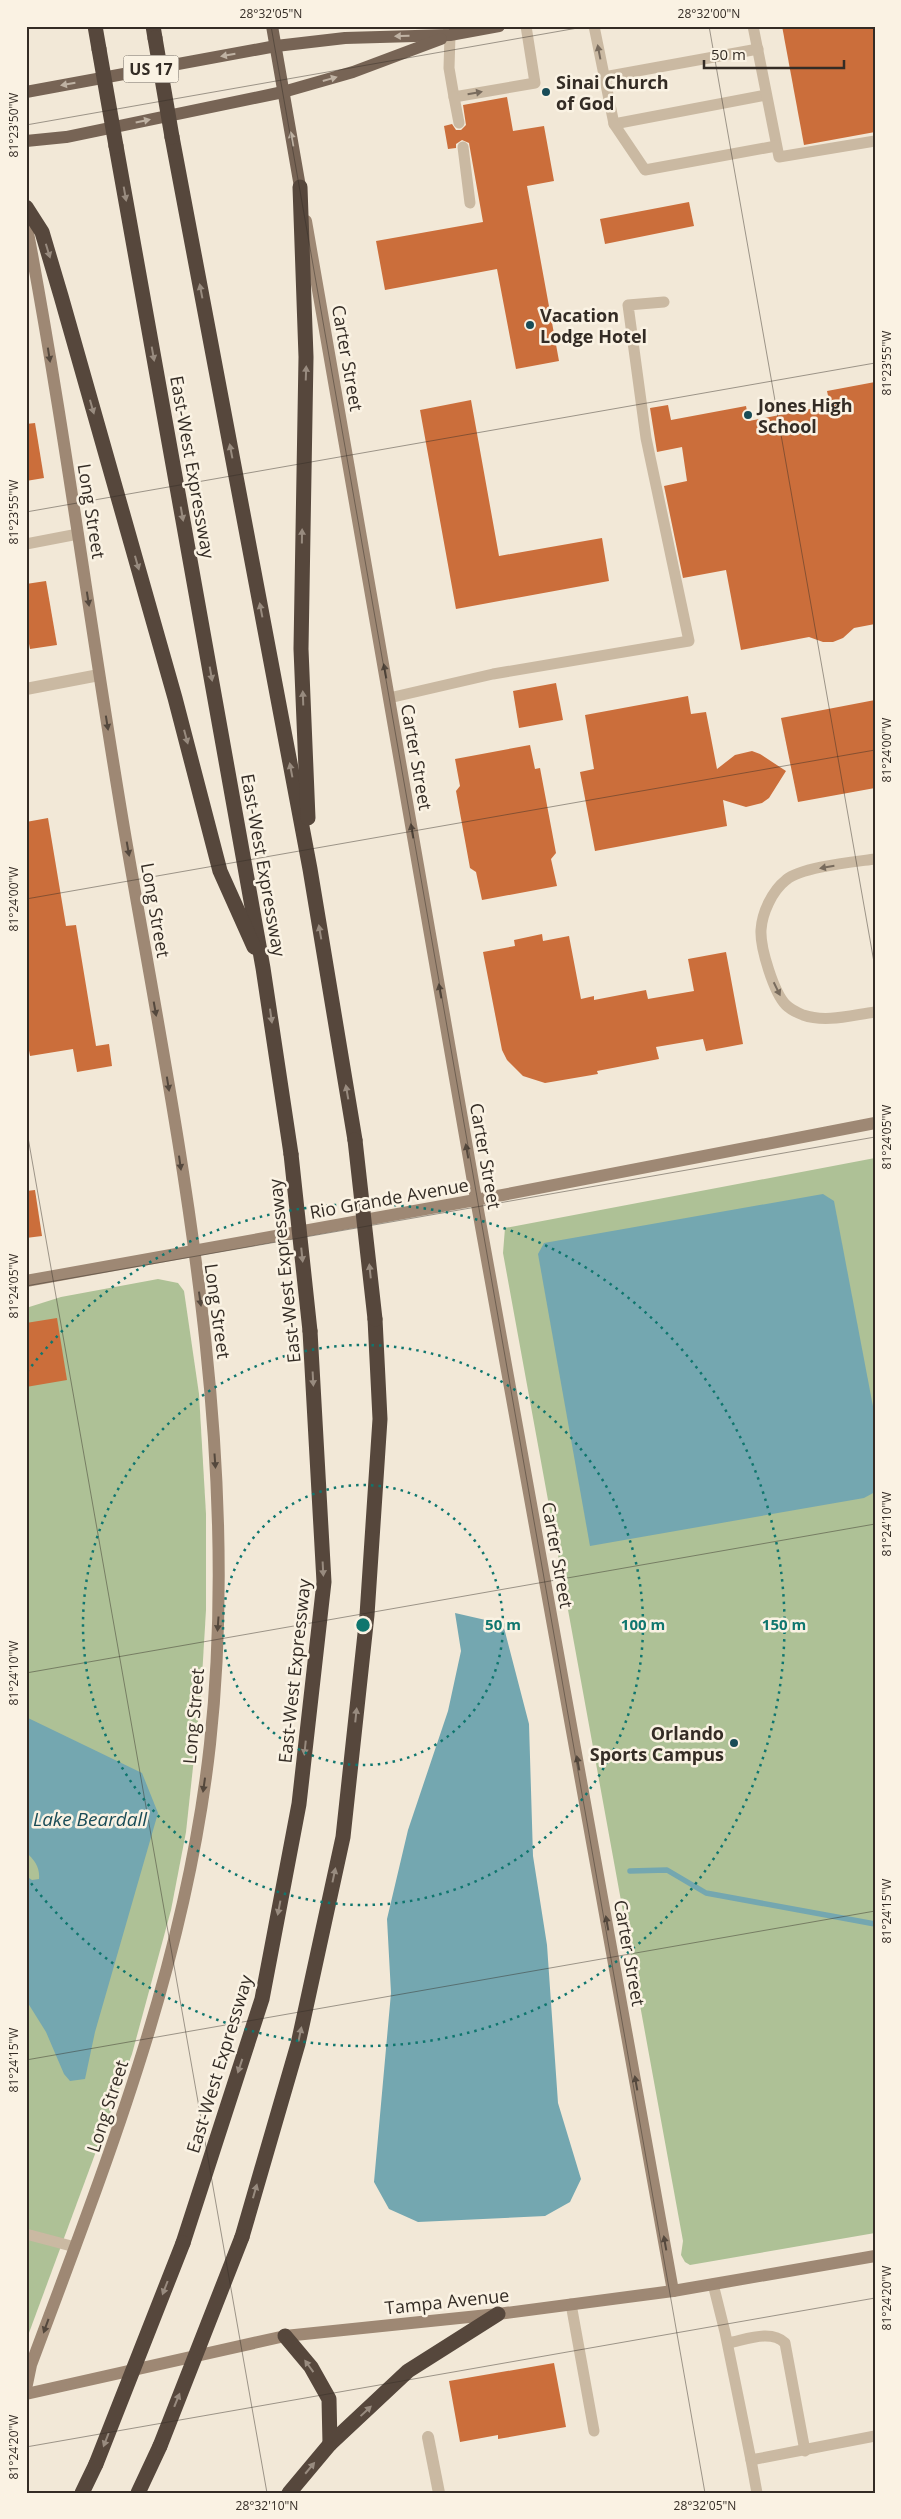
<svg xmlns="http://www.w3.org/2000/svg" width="901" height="2519" font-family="'Open Sans',sans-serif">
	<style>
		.green { fill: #aec196 }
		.water { fill: #74a7b0 }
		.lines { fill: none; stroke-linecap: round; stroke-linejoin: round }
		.stream { stroke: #74a7b0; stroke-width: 5.5 }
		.building { fill: #cb6e3b }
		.lane { stroke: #cab9a2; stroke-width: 11 }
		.street { stroke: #cab9a2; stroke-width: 12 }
		.secondary { stroke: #9e8874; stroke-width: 12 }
		.primary { stroke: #776455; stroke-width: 12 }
		.highway { stroke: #56473c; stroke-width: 15 }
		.highway-bridge { stroke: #56473c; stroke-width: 15 }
		.oneway { fill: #bfb2a3 }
		.oneway2 { fill: #786b5d }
		.oneway3 { fill: #988b7f }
		.oneway4 { fill: #54483d }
		.ticks { fill: none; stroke: #342c25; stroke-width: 1; stroke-opacity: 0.45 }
		.ring { fill: none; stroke: #0f766e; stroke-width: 2.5; stroke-dasharray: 2.5 5 }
		.poi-dot { fill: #194c57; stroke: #faf2e3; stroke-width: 2 }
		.labels { text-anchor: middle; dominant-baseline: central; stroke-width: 5; stroke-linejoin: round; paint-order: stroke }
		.shield { fill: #faf2e3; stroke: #6f675e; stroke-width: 1 }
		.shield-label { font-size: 16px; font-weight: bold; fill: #342c25 }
		.poi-label { font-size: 18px; font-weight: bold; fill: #342c25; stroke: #faf2e3; text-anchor: start }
		.street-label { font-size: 18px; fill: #342c25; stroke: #faf2e3 }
		.water-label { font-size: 19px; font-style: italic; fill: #194c57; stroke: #faf2e3 }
		.centre { fill: #0f766e; stroke: #faf2e3; stroke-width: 2.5 }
		.ring-label { font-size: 15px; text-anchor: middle; font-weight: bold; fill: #0f766e; stroke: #faf2e3; stroke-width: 5; stroke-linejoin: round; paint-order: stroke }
		.neatline { fill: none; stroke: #342c25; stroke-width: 2 }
		.ticks-label { font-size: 12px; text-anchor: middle; fill: #342c25 }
	</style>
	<rect width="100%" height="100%" fill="#f2e8d7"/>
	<!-- green -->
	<g class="green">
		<path d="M875 1158V2233L690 2265 685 2262 681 2255 683 2241 503 1253 505 1228Z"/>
		<path d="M158 1279 178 1283 184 1291 199 1394 206 1514V1610L201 1693 186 1832 171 1910 132 2054 26 2341V1308L61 1297Z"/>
	</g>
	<!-- water -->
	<g class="water">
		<path d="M823 1194 834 1201 875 1417V1492L864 1498 590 1546 538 1254 544 1243Z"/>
		<path d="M455 1613 503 1624 529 1724 533 1856 547 1945 558 2103 581 2179 570 2202 545 2216 418 2222 389 2209 374 2182 391 1993 387 1919 408 1830 448 1711 461 1651Z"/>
		<path d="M26 1717 142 1773 158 1813 95 2032 85 2079 70 2081 64 2074 46 2032 26 2000V1876L32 1880 39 1879C40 1867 35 1861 26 1852Z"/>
	</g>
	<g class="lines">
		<!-- stream -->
		<path class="stream" d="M630 1871 667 1870 706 1893 875 1924"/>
	</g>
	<!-- building -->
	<g class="building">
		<path d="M782 26H875V132L804 145Z"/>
		<path d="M507 97 513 131 544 126 554 181 527 186 559 361 516 369 497 269 385 290 376 241 483 222 469 143 462 140 456 144V148L448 149 444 126 452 124 456 130H461L466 125 463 105Z"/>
		<path d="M689 202 694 226 605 244 600 219Z"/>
		<path d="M875 382V624L854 628 843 638 833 642H823L809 637 741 650 726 570 683 578 664 486 687 481 682 447 657 452 650 408 668 405 671 420 746 406 749 421 830 405 827 391Z"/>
		<path d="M471 400 499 556 602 538 609 581 456 609 420 410Z"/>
		<path d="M35 423 44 478 26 481V424Z"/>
		<path d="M46 581 57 645 30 649 26 628V584Z"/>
		<path d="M556 683 563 720 519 728 513 691Z"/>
		<path d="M688 696 691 714 706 712 717 769 735 755 752 751 760 754 786 771 769 798 762 803 746 807 723 800 727 826 595 851 580 772 594 769 585 715Z"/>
		<path d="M875 700V788L798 802 781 718Z"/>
		<path d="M530 745 535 769 540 768 556 853 551 859 557 886 482 900 476 872 470 868 456 791 460 786 455 759Z"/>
		<path d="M48 818 66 926 76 925 96 1046 109 1044 112 1066 77 1072 73 1049 30 1056 26 1034V822Z"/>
		<path d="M542 934 543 941 569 936 581 999 594 996V1000L646 990 648 999 694 991 688 959 726 952 743 1044 706 1051 703 1039 656 1047 659 1059 597 1071 598 1074 545 1083 523 1076 507 1060 502 1050 483 952 515 946 514 940Z"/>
		<path d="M35 1190 42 1236 26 1238V1191Z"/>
		<path d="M57 1318 67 1380 26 1387V1323Z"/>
		<path d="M554 2363 566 2427 498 2439V2435L460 2442 449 2381Z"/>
	</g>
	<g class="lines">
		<!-- lane -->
		<g class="lane">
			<path d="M448 26 450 35 449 68 454 97 535 83 526 26"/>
			<path d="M594 26 614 124 766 95"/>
			<path d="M753 26 779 157 875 141"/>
			<path d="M604 77 758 49"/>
			<path d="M454 97 459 123"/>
			<path d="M614 124 645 170 776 146"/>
			<path d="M463 147 470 203"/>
			<path d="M26 544 78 534"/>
			<path d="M389 698 493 674 689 641 646 438 628 305 664 302"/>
			<path d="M875 859C854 862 801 867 786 880 772 891 762 913 761 930 760 948 774 993 786 1005 790 1009 798 1013 803 1015 826 1023 852 1015 875 1012"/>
			<path d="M26 2234 75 2247"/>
			<path d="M713 2284 725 2332 751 2460 875 2436"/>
			<path d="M571 2304 594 2431"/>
			<path d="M728 2343C745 2340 771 2329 785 2343L805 2451"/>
			<path d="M751 2460 757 2493"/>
		</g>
		<!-- street -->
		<g class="street">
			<path d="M26 689 99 675"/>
			<path d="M428 2437 439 2493"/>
		</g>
		<!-- secondary -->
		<g class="secondary">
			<path d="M306 221 476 1199 673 2291"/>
			<path d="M26 222C65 427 91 635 126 840 177 1136 243 1443 210 1744 186 1963 107 2161 31 2365L26 2389"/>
			<path d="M26 1281 492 1197 875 1123"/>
			<path d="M26 2394 285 2336 498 2314 673 2291 875 2256"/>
		</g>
		<!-- primary -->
		<g class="primary">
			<path d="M272 26 300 187"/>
			<path d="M26 92 276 46 345 38 450 35 499 26"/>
			<path d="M26 141 66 137 283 92 353 72 441 39"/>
		</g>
		<!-- highway -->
		<g class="highway">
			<path d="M95 26 99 49"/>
			<path d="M153 26 155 38"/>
			<path d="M172 137 310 869 355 1140"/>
			<path d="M116 146 263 968 291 1154"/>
			<path d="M300 187 306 357 301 649 308 818"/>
			<path d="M26 207 42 232 61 296 175 698 220 871 254 947"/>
			<path d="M242 2237 298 2044 343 1837 367 1615 380 1419 375 1319"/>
			<path d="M183 2243 262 1999 299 1804 324 1582 310 1331"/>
			<path d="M285 2336 311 2367 329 2399 330 2444"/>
			<path d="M82 2493 96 2464"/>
			<path d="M138 2493 160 2446"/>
			<path d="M289 2493 330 2444 408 2371 498 2314"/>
		</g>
		<!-- highway-bridge -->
		<g class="highway-bridge">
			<path d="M155 38 172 137"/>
			<path d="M99 49 116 146"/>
			<path d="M355 1140 375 1319"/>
			<path d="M291 1154 310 1331"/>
			<path d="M160 2446 242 2237"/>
			<path d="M96 2464 183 2243"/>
		</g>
	</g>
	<!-- one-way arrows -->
	<defs><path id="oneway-solid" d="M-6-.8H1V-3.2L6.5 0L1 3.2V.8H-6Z" transform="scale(1.25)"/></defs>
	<g class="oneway">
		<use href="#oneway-solid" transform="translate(402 36) rotate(179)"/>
		<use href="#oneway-solid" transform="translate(228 55) rotate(170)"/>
		<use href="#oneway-solid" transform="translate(330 79) rotate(-16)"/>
		<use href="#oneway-solid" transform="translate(68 84) rotate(170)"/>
		<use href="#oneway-solid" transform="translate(143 121) rotate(-12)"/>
		<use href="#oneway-solid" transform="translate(292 139) rotate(-100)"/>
	</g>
	<g class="oneway2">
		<use href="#oneway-solid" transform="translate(599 52) rotate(-101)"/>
		<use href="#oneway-solid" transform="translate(475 93) rotate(-10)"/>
		<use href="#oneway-solid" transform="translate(827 867) rotate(170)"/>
		<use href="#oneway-solid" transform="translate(777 989) rotate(64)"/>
	</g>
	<g class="oneway3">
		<use href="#oneway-solid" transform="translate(125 194) rotate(80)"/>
		<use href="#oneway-solid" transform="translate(48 251) rotate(73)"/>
		<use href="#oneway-solid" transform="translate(201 291) rotate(-101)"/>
		<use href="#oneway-solid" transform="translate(153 354) rotate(80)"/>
		<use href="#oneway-solid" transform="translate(306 373) rotate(-88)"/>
		<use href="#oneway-solid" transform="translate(92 407) rotate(74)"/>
		<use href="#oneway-solid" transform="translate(231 451) rotate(-101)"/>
		<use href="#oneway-solid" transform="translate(182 514) rotate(80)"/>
		<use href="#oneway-solid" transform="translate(302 536) rotate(-89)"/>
		<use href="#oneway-solid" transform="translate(137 563) rotate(74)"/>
		<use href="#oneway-solid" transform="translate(261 610) rotate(-101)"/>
		<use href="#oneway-solid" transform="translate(211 674) rotate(80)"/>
		<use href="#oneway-solid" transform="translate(303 698) rotate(-92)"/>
		<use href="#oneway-solid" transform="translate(186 737) rotate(75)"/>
		<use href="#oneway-solid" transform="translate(291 770) rotate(-101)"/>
		<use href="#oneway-solid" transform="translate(320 932) rotate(-100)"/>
		<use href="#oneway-solid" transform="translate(271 1016) rotate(82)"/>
		<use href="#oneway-solid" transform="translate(347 1092) rotate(-100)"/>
		<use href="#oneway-solid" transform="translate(302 1255) rotate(84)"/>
		<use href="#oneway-solid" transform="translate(370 1271) rotate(-96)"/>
		<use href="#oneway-solid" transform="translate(313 1379) rotate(87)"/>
		<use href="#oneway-solid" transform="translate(323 1569) rotate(87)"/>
		<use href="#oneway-solid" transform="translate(356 1715) rotate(-84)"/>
		<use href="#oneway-solid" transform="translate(305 1748) rotate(96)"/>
		<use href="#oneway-solid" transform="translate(334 1875) rotate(-78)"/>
		<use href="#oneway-solid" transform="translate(279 1908) rotate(101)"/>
		<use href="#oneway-solid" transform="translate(300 2034) rotate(-78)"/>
		<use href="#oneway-solid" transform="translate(240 2066) rotate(108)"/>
		<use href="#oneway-solid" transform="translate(255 2191) rotate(-74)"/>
		<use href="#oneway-solid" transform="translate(165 2288) rotate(111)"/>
		<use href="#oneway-solid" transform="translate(309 2366) rotate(-126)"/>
		<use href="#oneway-solid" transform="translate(177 2400) rotate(-68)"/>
		<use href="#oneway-solid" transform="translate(366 2411) rotate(-43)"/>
		<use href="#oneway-solid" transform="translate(106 2440) rotate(111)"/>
		<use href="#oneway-solid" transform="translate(310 2468) rotate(-50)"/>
	</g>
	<g class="oneway4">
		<use href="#oneway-solid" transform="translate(49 355) rotate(81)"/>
		<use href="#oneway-solid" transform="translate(88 599) rotate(81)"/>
		<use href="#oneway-solid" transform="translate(385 671) rotate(-100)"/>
		<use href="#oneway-solid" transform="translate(107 723) rotate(81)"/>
		<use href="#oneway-solid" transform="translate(412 831) rotate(-100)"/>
		<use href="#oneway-solid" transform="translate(128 849) rotate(80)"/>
		<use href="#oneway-solid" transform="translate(440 991) rotate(-100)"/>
		<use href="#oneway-solid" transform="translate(155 1009) rotate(80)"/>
		<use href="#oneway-solid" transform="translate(168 1084) rotate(81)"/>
		<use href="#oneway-solid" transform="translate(467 1151) rotate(-100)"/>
		<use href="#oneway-solid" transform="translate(180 1163) rotate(82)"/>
		<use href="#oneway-solid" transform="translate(200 1299) rotate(82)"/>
		<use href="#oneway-solid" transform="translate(215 1461) rotate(86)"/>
		<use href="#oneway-solid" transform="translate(218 1624) rotate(94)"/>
		<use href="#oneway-solid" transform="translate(578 1763) rotate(-100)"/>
		<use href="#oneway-solid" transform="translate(204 1785) rotate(98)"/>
		<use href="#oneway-solid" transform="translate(607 1923) rotate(-100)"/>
		<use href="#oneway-solid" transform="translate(636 2083) rotate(-100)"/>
		<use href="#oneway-solid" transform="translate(665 2243) rotate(-100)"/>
		<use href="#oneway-solid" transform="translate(46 2326) rotate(110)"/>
	</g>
	<!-- ticks -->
	<path class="ticks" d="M271 26 705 2493M709 26 875 968M26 125 589 26M26 512 875 363M26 899 875 750M26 1126 267 2493M26 1286 875 1137M26 1673 875 1524M26 2060 875 1911M26 2447 875 2298"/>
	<!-- distance rings -->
	<g class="ring">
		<circle cx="363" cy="1625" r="140"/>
		<circle cx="363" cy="1625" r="280"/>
		<path d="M27 1372A421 421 0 1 1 27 1878"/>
	</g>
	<!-- markers -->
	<g class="poi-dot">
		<circle cx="546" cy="92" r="5"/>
		<circle cx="530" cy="325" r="5"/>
		<circle cx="748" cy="415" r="5"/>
		<circle cx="734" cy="1743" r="5"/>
	</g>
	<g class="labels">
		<!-- shield labels -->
		<rect class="shield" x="123.5" y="55.5" width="55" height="27" rx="4"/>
		<g class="shield-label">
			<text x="151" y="69">US 17</text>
		</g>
		<!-- poi labels -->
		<g class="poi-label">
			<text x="556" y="82">Sinai Church<tspan x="556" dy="21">of God</tspan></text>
			<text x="540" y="315">Vacation<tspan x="540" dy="21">Lodge Hotel</tspan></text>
			<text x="758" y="405">Jones High<tspan x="758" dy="21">School</tspan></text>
			<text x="724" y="1733" text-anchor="end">Orlando<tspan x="724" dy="21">Sports Campus</tspan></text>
		</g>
		<!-- street labels -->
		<g class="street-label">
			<text transform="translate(348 358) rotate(80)">Carter Street</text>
			<text transform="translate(193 467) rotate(80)">East-West Expressway</text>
			<text transform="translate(92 511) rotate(81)">Long Street</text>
			<text transform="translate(417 757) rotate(80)">Carter Street</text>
			<text transform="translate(264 865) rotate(80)">East-West Expressway</text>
			<text transform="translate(156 910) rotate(80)">Long Street</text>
			<text transform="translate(486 1156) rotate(80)">Carter Street</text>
			<text transform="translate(389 1198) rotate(-10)">Rio Grande Avenue</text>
			<text transform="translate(284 1271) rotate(-96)">East-West Expressway</text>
			<text transform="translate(218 1311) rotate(82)">Long Street</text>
			<text transform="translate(558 1555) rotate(80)">Carter Street</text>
			<text transform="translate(294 1671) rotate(-84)">East-West Expressway</text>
			<text transform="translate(193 1716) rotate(-85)">Long Street</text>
			<text transform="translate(630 1953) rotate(80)">Carter Street</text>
			<text transform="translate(219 2064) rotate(-73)">East-West Expressway</text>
			<text transform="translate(107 2106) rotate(-72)">Long Street</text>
			<text transform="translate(447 2301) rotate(-6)">Tampa Avenue</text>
		</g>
		<!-- water labels -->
		<g class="water-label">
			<text x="90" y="1819">Lake Beardall</text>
		</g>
	</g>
	<circle cx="363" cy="1625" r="8" class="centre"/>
	<g class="ring-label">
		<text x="503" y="1630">50 m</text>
		<text x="643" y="1630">100 m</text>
		<text x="784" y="1630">150 m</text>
	</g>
	<!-- border -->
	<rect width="901" height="2519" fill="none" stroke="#faf2e3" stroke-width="55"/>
	<!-- scale -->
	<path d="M704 60v8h140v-8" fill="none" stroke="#342c25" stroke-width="2.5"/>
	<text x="711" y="60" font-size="15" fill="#342c25" stroke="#faf2e3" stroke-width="4" paint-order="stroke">50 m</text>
	<rect x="28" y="28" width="846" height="2464" class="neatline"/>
	<g class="ticks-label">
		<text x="271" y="18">28°32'05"N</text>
		<text x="709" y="18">28°32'00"N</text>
		<text transform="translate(14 125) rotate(-90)" y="4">81°23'50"W</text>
		<text transform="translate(887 363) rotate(-90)" y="4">81°23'55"W</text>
		<text transform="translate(14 512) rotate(-90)" y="4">81°23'55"W</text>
		<text transform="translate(887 750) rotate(-90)" y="4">81°24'00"W</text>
		<text transform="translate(14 899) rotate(-90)" y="4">81°24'00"W</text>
		<text transform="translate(887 1137) rotate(-90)" y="4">81°24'05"W</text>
		<text transform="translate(14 1286) rotate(-90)" y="4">81°24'05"W</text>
		<text transform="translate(887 1524) rotate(-90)" y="4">81°24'10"W</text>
		<text transform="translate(14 1673) rotate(-90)" y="4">81°24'10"W</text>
		<text transform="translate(887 1911) rotate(-90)" y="4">81°24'15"W</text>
		<text transform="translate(14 2060) rotate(-90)" y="4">81°24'15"W</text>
		<text transform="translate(887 2298) rotate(-90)" y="4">81°24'20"W</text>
		<text transform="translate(14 2447) rotate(-90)" y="4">81°24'20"W</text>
		<text x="267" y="2510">28°32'10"N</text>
		<text x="705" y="2510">28°32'05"N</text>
	</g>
</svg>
